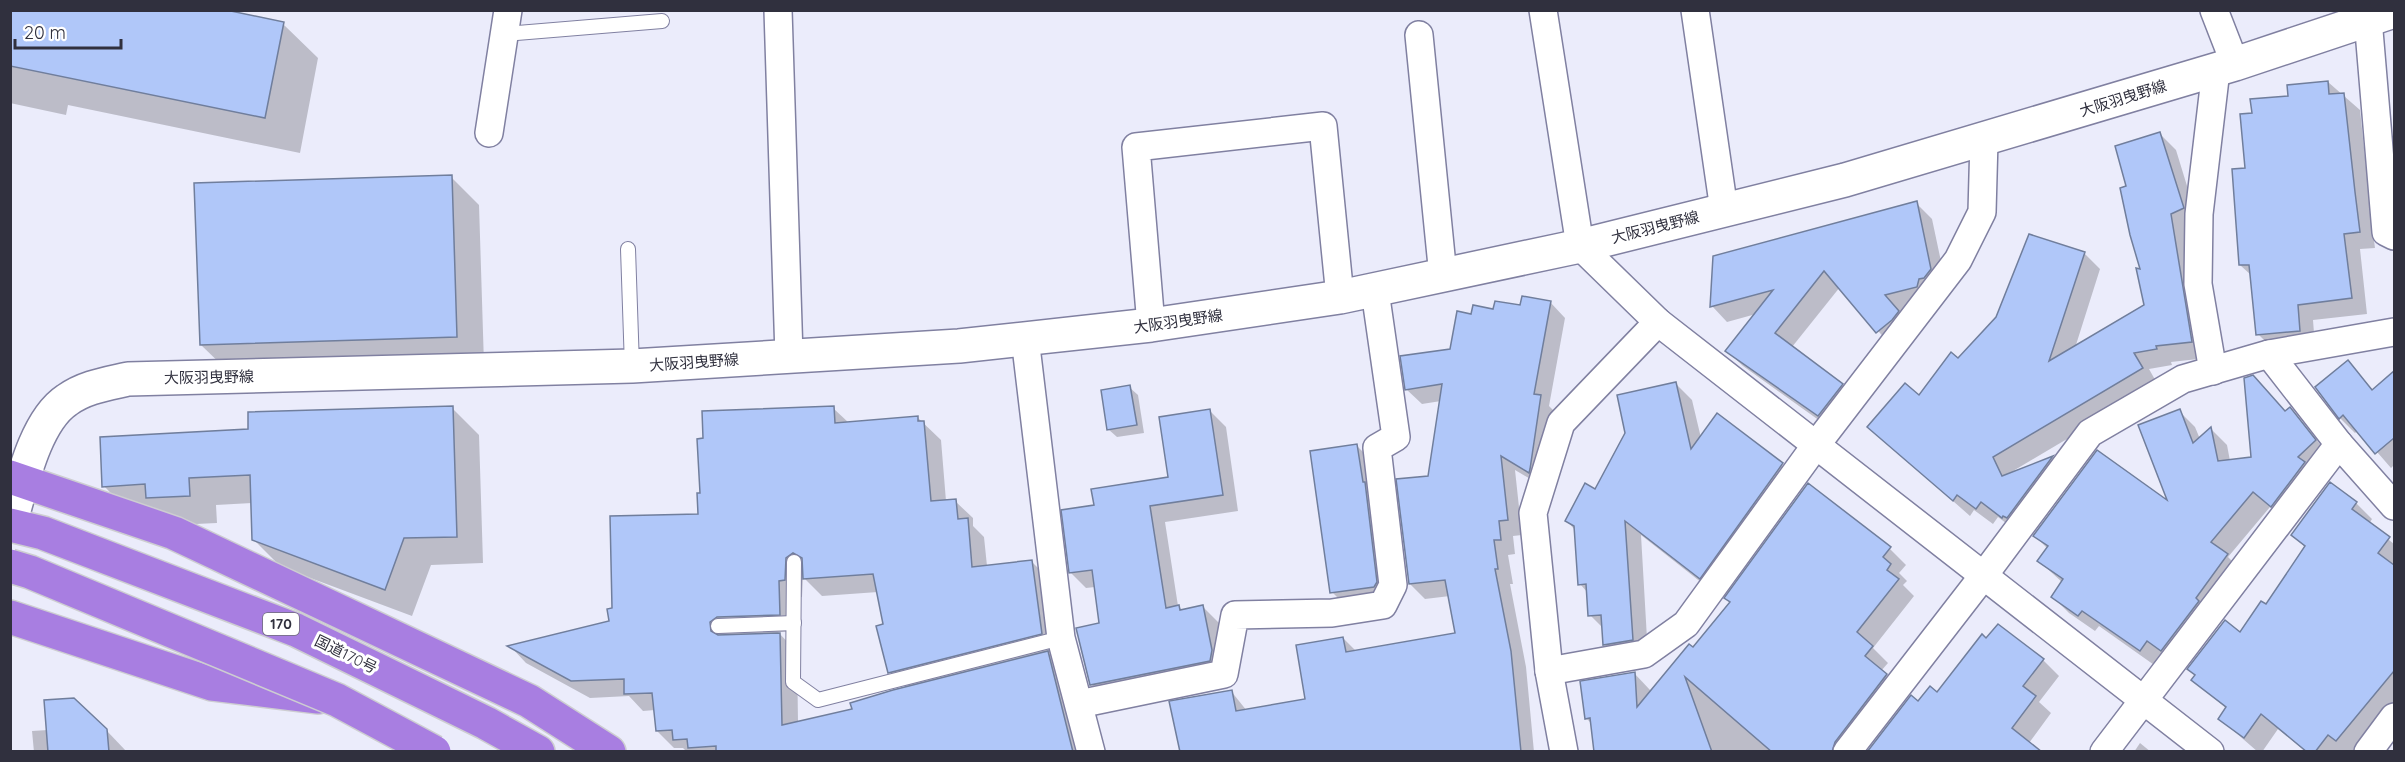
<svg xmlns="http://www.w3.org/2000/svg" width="2405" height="762" font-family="Quicksand,'Noto Sans JP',sans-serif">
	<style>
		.shadow { fill: #0003; fill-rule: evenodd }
		.building { fill: #b0c7f9; stroke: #707e9c; stroke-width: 1.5 }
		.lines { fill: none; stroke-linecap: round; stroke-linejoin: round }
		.lane-casing { stroke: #8080a1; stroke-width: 16 }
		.street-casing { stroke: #8080a1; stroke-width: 30 }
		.secondary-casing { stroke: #8080a1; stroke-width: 36 }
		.highway-casing { stroke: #cdcdd1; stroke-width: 36 }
		.lane { stroke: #fff; stroke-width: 14 }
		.street { stroke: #fff; stroke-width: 27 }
		.secondary { stroke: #fff; stroke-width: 33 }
		.highway { stroke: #a87ee1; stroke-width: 33 }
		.highway-bridge-casing { stroke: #cdcdd1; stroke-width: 36; stroke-linecap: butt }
		.highway-bridge { stroke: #a87ee1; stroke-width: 33 }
		.labels { text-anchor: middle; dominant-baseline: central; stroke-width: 6; stroke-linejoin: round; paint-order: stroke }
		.shield { fill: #fff; stroke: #6e6e78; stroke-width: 1.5 }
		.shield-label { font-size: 14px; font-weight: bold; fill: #30303e }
		.street-label { font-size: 15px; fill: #30303e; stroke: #fff }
	</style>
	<rect width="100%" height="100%" fill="#ebecfb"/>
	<!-- shadow -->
	<g class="shadow">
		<path d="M10 10 283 24 318 58 300 153 68 105 66 115 10 103Z"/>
		<path d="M2328 82 2360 110 2367 176 2381 190 2372 225 2375 248 2360 249 2367 314 2313 320 2315 346 2274 350 2258 334 2252 276 2240 265 2247 169 2253 115Z"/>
		<path d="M2160 134 2176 150 2199 225 2207 358 2171 362 2172 365 2149 369 2158 385 2013 471 2052 458 2068 474 2019 533 1998 517 1993 524 1974 510 1970 516 1869 427 1919 397 1958 360 2084 253 2100 269 2075 348 2145 306 2128 187Z"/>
		<path d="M451 177 479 205 484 365 230 373 201 345Z"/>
		<path d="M1916 203 1932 219 1946 285 1933 303 1899 311 1913 328 1893 348 1840 287 1792 347 1842 385 1858 400 1834 431 1743 366 1727 351 1756 314 1727 322 1712 306Z"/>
		<path d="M1550 302 1565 318 1549 406 1555 412 1544 487 1515 470 1522 535 1513 536 1515 554 1508 555 1513 584H1510L1526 667 1534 752H1181L1231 691 1247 711 1307 700 1343 638 1356 651 1457 634 1450 596 1425 599 1410 584 1441 401 1422 404 1406 389 1451 350 1473 315Z"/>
		<path d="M2348 362 2374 391 2394 373V465L2391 468 2358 430 2355 433 2340 418Z"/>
		<path d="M1676 384 1692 400 1701 438 1717 415 1782 465 1798 481 1716 594 1641 535 1648 656 1621 661 1605 645 1604 629 1590 615 1588 593 1580 584 1575 530 1567 521 1596 491Z"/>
		<path d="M1129 387 1138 395 1144 433 1117 437 1108 429Z"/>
		<path d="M452 408 479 435 483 563 431 565 412 616 281 567 254 540 252 503 216 505 217 523 175 525 131 514 104 486 250 430Z"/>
		<path d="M833 408 849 423 917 417 941 440 946 501H955L973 518V526L984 537 987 566 1031 561 1049 579 1059 651 1049 653 1065 670 1085 752H687L683 748H674L657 731 655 710 643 711 629 696 590 698 526 663 510 646 611 622 613 609 699 516ZM803 577 822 596 878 592 885 625 890 672 906 688 854 710 798 722 797 652 778 632 796 631 795 598 802 597Z"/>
		<path d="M2290 409 2331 457 2288 522 2270 507 2228 557 2243 572 2157 667 2099 626 2095 631 2069 613 2053 597 2063 583 2039 561 2048 549 2035 536 2170 504 2179 411 2195 427 2200 439 2211 429 2227 445 2230 461 2252 458Z"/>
		<path d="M1210 411 1226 427 1238 511 1165 522 1178 606 1183 611 1203 607 1219 623 1228 667 1107 700 1091 684 1101 624 1095 587 1086 588 1070 572 1096 506 1169 478Z"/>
		<path d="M1357 446 1380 469 1388 507 1399 606 1397 610 1355 615 1332 592Z"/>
		<path d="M1809 485 1890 549 1906 565 1899 573 1907 581 1903 585 1914 596 1873 648 1888 663 1881 671 1902 692 1856 752H1691L1665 676 1693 649 1731 603Z"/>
		<path d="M2356 503 2372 519 2369 524 2394 544V705L2357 752H2306L2278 729 2262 752H2258L2220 719 2227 709 2193 680 2196 676 2189 669 2241 634 2266 606 2306 548 2293 535Z"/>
		<path d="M1987 640 2043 660 2059 676 2039 702 2051 713 2029 743 1918 703 1938 694Z"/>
		<path d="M1634 673 1650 690 1652 709 1592 724 1586 718Z"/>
		<path d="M48 730H106L127 752H34L32 731Z"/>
		<path d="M2140 743 2151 752H2134Z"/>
	</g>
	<!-- building -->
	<g class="building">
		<path d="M10 10H226L284 22 265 118 10 66Z"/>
		<path d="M2328 81 2329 94 2344 93 2355 192 2360 232 2344 234 2352 298 2298 305 2300 331 2256 335 2249 265H2239L2232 169 2245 168 2240 114 2252 113 2250 99 2288 96 2287 85Z"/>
		<path d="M2160 132 2184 208 2171 214 2192 342 2156 346 2157 349 2134 353 2143 368 1993 457 2002 476 2053 456 2007 518 2003 516 2002 518 1981 502 1976 509 1957 495 1953 501 1867 427 1905 383 1919 395 1951 352 1958 358 1996 317 2029 234 2085 252 2049 361 2144 305 2136 268 2140 269 2130 235 2120 188 2126 186 2115 146Z"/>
		<path d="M452 175 457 337 200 345 194 183Z"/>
		<path d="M1917 201 1931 269 1924 278 1919 279 1917 287 1885 295 1899 311 1892 320 1876 333 1824 271 1775 333 1843 384 1818 416 1725 351 1773 290 1710 307 1713 256Z"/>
		<path d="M1522 296 1551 301 1534 394 1541 395 1530 469 1529 473 1501 456 1508 520 1499 521 1501 540H1494L1498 569H1495L1511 651 1521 752H1180L1169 701 1232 690 1236 711 1305 699 1296 645 1343 637 1346 652 1455 633 1445 580 1409 584 1396 479 1428 476 1442 384 1405 390 1400 356 1450 349 1457 311 1471 314 1473 305 1493 309 1495 301 1520 305Z"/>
		<path d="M2348 360 2372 390 2394 371V438L2375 454 2343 415 2339 419 2315 387Z"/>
		<path d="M2253 375 2285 411 2290 407 2316 440 2298 457 2305 462 2271 507 2253 492 2211 542 2228 554 2196 598 2199 601 2161 651 2147 641 2140 651 2082 611 2078 616 2051 597 2063 579 2037 561 2048 546 2033 536 2097 450 2167 500 2138 425 2180 409 2193 443 2211 427 2218 461 2251 457 2244 378Z"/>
		<path d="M1676 382 1691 449 1717 413 1783 463 1700 579 1625 521 1633 640 1603 645 1601 615 1588 616 1586 584 1578 585 1574 526 1565 521 1585 483 1595 489 1625 433 1617 395Z"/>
		<path d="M1130 385 1137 425 1107 430 1101 390Z"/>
		<path d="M453 406 457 537 404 538 385 590 252 540 250 475 189 478 190 496 146 498 145 484 102 487 100 437 248 429V412Z"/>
		<path d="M834 406 835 423 918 416V421H924L931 501 956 499 958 519 968 518 972 567 1032 560 1042 634 888 673 876 626 883 624 873 574 803 579 802 558 793 553 786 558 785 580 779 581 780 615 717 617 710 622 711 631 718 635 780 633 782 725 852 709 850 703 893 690 1048 651 1073 752H716V746L688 748 687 739 673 740 672 730 656 731 652 693 624 694V679L571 681 507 646 609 621 607 609 612 608 610 516 698 514 697 493H700L697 439 703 438 702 411Z"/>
		<path d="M1210 409 1223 495 1150 506 1166 608 1179 605 1180 610 1203 605 1212 650 1210 661 1090 685 1076 628 1099 623 1092 570 1069 573 1061 510 1094 505 1091 489 1168 477 1159 417Z"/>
		<path d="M1357 444 1363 482H1365L1377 582 1374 587 1330 593 1310 451Z"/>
		<path d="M2330 482 2357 502 2352 509 2390 537 2378 553 2394 565V671L2336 741 2328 735 2315 752H2307L2261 714 2244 738 2218 719 2226 707 2191 680 2195 675 2187 669 2225 620 2240 632 2261 601 2266 604 2305 546 2291 535Z"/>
		<path d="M1808 483 1891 547 1883 557 1891 564 1887 570 1899 579 1857 632 1873 646 1865 656 1887 674 1835 742 1832 752H1772L1685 677 1712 752H1594L1590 718 1585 719 1580 681 1635 672 1637 707 1689 644 1693 647 1730 602 1724 598Z"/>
		<path d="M1998 624 2044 659 2023 686 2036 696 2012 728 2042 752H1867L1911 695 1918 701 1930 686 1937 692 1982 634 1986 638Z"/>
		<path d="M74 698 107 729 109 752H48L44 700Z"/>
	</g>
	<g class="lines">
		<defs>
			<g id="lane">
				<path d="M504 34 662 21"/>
				<path d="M628 249 632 366"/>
				<path d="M794 562 793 682 818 700 1061 638"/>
				<path d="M718 626 794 623"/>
			</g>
			<g id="street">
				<path d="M778 10 789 356"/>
				<path d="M1543 10 1580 246 1658 322 2210 752"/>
				<path d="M1695 10 1724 210"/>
				<path d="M2214 10 2235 64"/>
				<path d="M2368 19 2386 232 2394 236"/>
				<path d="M1419 35 1443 276"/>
				<path d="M489 133 508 10"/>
				<path d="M1151 325 1136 147 1323 126 1340 297"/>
				<path d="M1025 338 1061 638 1091 752"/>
				<path d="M2269 354 2339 444 2394 506"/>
				<path d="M2213 371 2198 284 2199 214 2216 70"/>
				<path d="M1549 671 1644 654 1686 624 1816 445 1958 260 1982 212 1984 140"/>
				<path d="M1079 704 1224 674 1235 615 1332 613 1383 605 1393 585 1377 448 1396 437 1375 291"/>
				<path d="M1564 752 1549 671 1533 513 1561 423 1658 322"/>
				<path d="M1847 752 1984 575 2090 433 2183 379 2269 354 2394 332"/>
				<path d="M2104 752 2339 444"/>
				<path d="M2368 752 2394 717"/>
			</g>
			<path id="secondary" d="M10 524C21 488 34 422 67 400 85 387 106 384 128 379L632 366 959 346 1151 325 1340 297 1580 246 1845 180 2235 64 2394 11"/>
			<g id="highway">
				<path d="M10 477 174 533 529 701 609 752"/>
				<path d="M10 525 43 533 296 630 486 723 538 752"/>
				<path d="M10 617 212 684 318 697"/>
			</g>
		</defs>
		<!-- lane casing -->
		<use href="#lane" class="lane-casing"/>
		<!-- street casing -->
		<use href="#street" class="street-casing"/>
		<!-- secondary casing -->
		<use href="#secondary" class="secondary-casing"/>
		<!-- highway casing -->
		<use href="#highway" class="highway-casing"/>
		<!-- lane -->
		<use href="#lane" class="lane"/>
		<!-- street -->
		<use href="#street" class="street"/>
		<!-- secondary -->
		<use href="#secondary" class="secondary"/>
		<!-- highway -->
		<use href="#highway" class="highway"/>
		<defs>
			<path id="highway-bridge" d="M10 566 30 572 337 700 434 752"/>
		</defs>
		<!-- highway-bridge casing -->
		<use href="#highway-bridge" class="highway-bridge-casing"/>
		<!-- highway-bridge -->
		<use href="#highway-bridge" class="highway-bridge"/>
	</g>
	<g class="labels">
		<!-- shield labels -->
		<rect class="shield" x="263" y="613" width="36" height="22" rx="4.5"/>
		<g class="shield-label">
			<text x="281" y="624">170</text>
		</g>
		<!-- street labels -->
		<g class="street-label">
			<text transform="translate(2123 98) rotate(-17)">大阪羽曳野線</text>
			<text transform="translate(1655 227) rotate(-14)">大阪羽曳野線</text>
			<text transform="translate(1178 321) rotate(-8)">大阪羽曳野線</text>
			<text transform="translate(694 362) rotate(-4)">大阪羽曳野線</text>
			<text transform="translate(209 377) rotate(-1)">大阪羽曳野線</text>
			<text transform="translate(346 654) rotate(26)">国道170号</text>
		</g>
	</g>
	<!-- border -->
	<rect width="2405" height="762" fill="none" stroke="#30303e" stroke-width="24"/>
	<!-- scale -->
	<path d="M15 39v9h106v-9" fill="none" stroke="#30303e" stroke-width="3"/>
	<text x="24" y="39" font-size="18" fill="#30303e" stroke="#ffffff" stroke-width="4.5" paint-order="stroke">20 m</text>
</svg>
